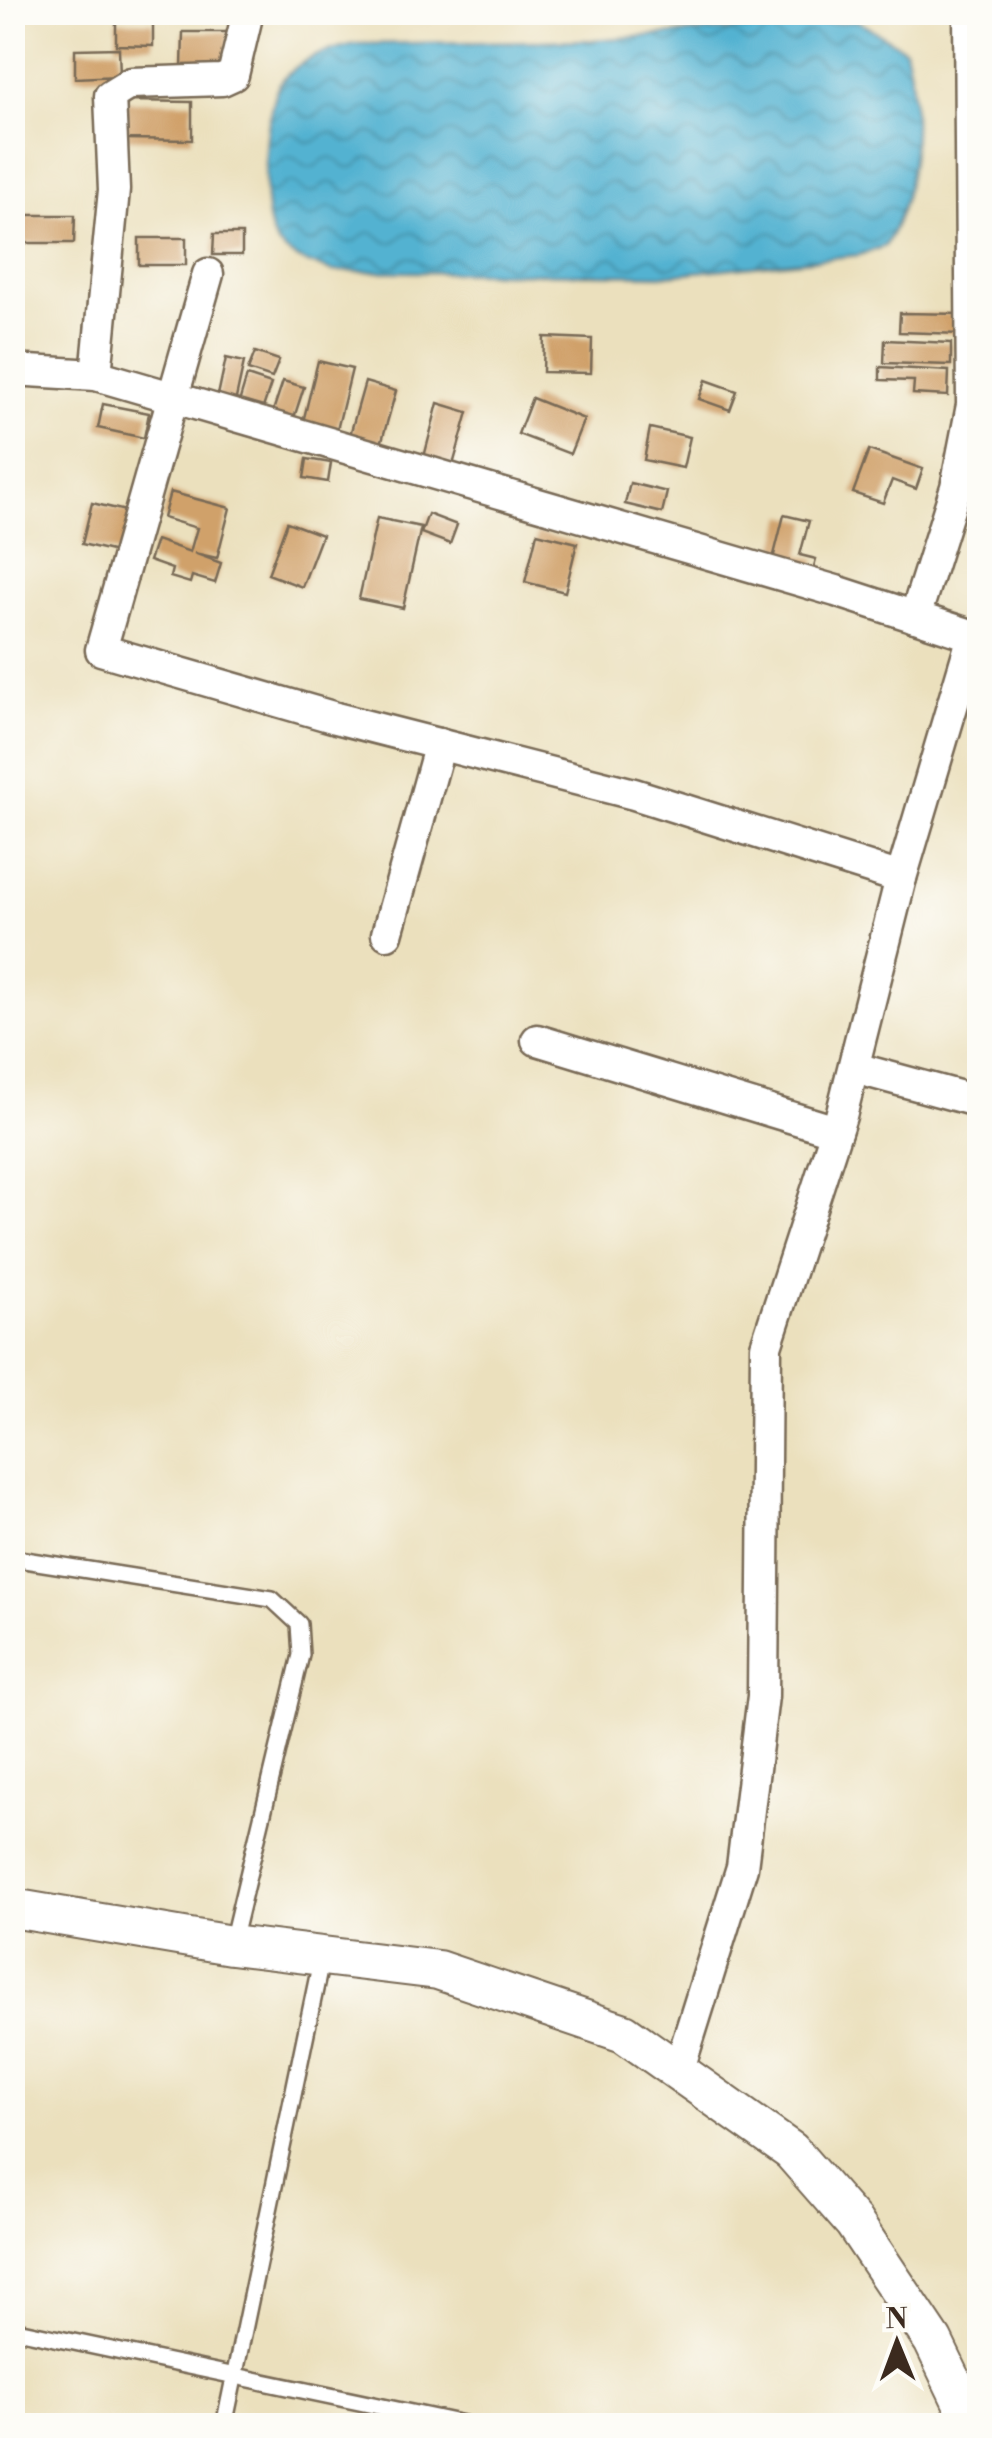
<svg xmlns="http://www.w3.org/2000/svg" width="992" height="2438" font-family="'Libre Bodoni',serif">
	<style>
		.water { fill: url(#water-waves); stroke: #476e78; stroke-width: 2.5 }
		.building { fill: #d0a16a }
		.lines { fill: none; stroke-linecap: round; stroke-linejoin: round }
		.service-casing { stroke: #796a56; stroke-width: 20 }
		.minor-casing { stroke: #796a56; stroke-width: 35 }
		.tertiary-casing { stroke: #796a56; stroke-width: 42 }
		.service { stroke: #fff; stroke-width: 15 }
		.minor { stroke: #fff; stroke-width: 30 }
		.tertiary { stroke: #fff; stroke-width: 38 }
	</style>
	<defs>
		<pattern id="water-waves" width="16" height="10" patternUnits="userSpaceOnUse" patternTransform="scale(2.5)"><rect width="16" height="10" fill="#53b2d1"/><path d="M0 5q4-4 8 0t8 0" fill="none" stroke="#4691a9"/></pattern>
	</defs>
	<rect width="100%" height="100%" fill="#fdfcf7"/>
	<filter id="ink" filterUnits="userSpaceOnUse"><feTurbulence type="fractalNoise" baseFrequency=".01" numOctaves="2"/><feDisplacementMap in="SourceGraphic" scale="20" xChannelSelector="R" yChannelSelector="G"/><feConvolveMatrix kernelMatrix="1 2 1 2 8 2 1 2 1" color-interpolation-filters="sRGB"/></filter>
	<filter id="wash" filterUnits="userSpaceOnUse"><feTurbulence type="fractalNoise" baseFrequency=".0048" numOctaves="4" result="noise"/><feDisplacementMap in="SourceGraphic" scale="40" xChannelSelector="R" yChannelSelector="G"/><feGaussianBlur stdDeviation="2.25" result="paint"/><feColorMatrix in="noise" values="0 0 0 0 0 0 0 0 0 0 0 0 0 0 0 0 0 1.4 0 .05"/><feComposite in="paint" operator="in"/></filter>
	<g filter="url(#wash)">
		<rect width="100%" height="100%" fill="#ebe0bd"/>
		<!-- water -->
		<path class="water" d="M858 21 905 49C921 112 917 190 885 246L859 255 666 275 332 271C312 264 292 260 277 243 258 222 264 106 280 83 298 59 328 50 355 44L593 40Z"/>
		<g id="blocks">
			<!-- building -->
			<g class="building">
				<path d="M116 21 153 22V46L116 45Z"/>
				<path d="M183 32H228L227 69 182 68Z"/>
				<path d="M119 48 120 76 75 78V49Z"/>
				<path d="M127 101 192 102V140L126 139Z"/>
				<path d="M12 215H75L74 243H12Z"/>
				<path d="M214 234H242V255H213Z"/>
				<rect x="139" y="238" width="47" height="27"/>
				<path d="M900 313 963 314 962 334 899 332Z"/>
				<path d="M544 337 592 339 591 373 543 372Z"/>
				<path d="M885 340 951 343V365L884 363Z"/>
				<path d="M255 352 279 360 272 378 248 370Z"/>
				<path d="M226 358 244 362 235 403 217 400Z"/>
				<path d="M318 361 352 369 336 434 302 426Z"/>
				<path d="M880 367 949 371 948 396 913 394 914 381 880 380Z"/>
				<path d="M247 376 271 384 261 414 238 406Z"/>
				<path d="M706 380 737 391 730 410 699 399Z"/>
				<path d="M283 381 304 387 292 424 271 417Z"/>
				<path d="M365 382 396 391 381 444 350 435Z"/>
				<path d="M532 398 584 419 570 454 518 434Z"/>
				<path d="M438 403 468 412 453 465 424 457Z"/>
				<path d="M103 404 149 413 144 438 98 428Z"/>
				<path d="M650 428 690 437 683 468 644 460Z"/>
				<path d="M869 450 923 469 916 489 892 480 883 503 853 493Z"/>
				<path d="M307 459 331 463 328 482 304 478Z"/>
				<path d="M630 483 667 492 662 513 625 504Z"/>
				<path d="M170 492 230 508 217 558 194 553 221 563 215 583 192 576 190 583 170 577 172 569 149 561 156 540 190 552 197 528 163 518Z"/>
				<path d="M92 503 134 513 124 554 82 544Z"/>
				<path d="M428 514 457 525 450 544 421 533Z"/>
				<path d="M784 515 809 521 800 555 816 559 811 577 771 567Z"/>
				<path d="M377 518 421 527 403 608 359 599Z"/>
				<path d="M287 522 322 535 302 587 268 574Z"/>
				<path d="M537 533 577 543 565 592 525 582Z"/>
			</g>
		</g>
	</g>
	<g filter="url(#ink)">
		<use href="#blocks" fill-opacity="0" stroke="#796a56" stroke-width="2.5"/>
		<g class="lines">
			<defs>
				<g id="service">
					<path d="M12 1558 272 1599 299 1624 301 1655 232 1942"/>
					<path d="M12 2329 464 2424"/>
					<path d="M224 2426 322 1956"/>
				</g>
				<g id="minor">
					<path d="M208 274 101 650 336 718 634 794 901 878"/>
					<path d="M12 370 96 375 836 591 980 638"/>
					<path d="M96 375 114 190 110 96 131 83 222 80 233 75 248 12"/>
					<path d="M915 617 956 487 972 405 969 12"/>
					<path d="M387 934 440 744"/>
					<path d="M537 1040 836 1131"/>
					<path d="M855 1068 980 1102"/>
					<path d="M678 2072 742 1867 763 1696 766 1346 841 1116 901 878 973 636"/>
				</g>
				<path id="tertiary" d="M12 1908 231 1945 438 1970 624 2033 791 2151 854 2223 933 2341 967 2412 969 2426"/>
			</defs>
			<!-- service casing -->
			<use href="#service" class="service-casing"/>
			<!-- minor casing -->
			<use href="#minor" class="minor-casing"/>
			<!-- tertiary casing -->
			<use href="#tertiary" class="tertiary-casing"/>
			<!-- service -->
			<use href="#service" class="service"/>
			<!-- minor -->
			<use href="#minor" class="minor"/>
			<!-- tertiary -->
			<use href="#tertiary" class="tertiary"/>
		</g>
	</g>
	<!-- margin -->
	<rect width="992" height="2438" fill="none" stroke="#fdfcf7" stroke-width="50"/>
	<!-- north arrow -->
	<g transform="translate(897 2343) rotate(359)" stroke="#fdfcf7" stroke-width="8" paint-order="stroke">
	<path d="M0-8L18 38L0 25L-18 38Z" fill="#3b2a1e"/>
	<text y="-15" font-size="28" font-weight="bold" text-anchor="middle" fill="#3b2a1e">N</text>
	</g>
</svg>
